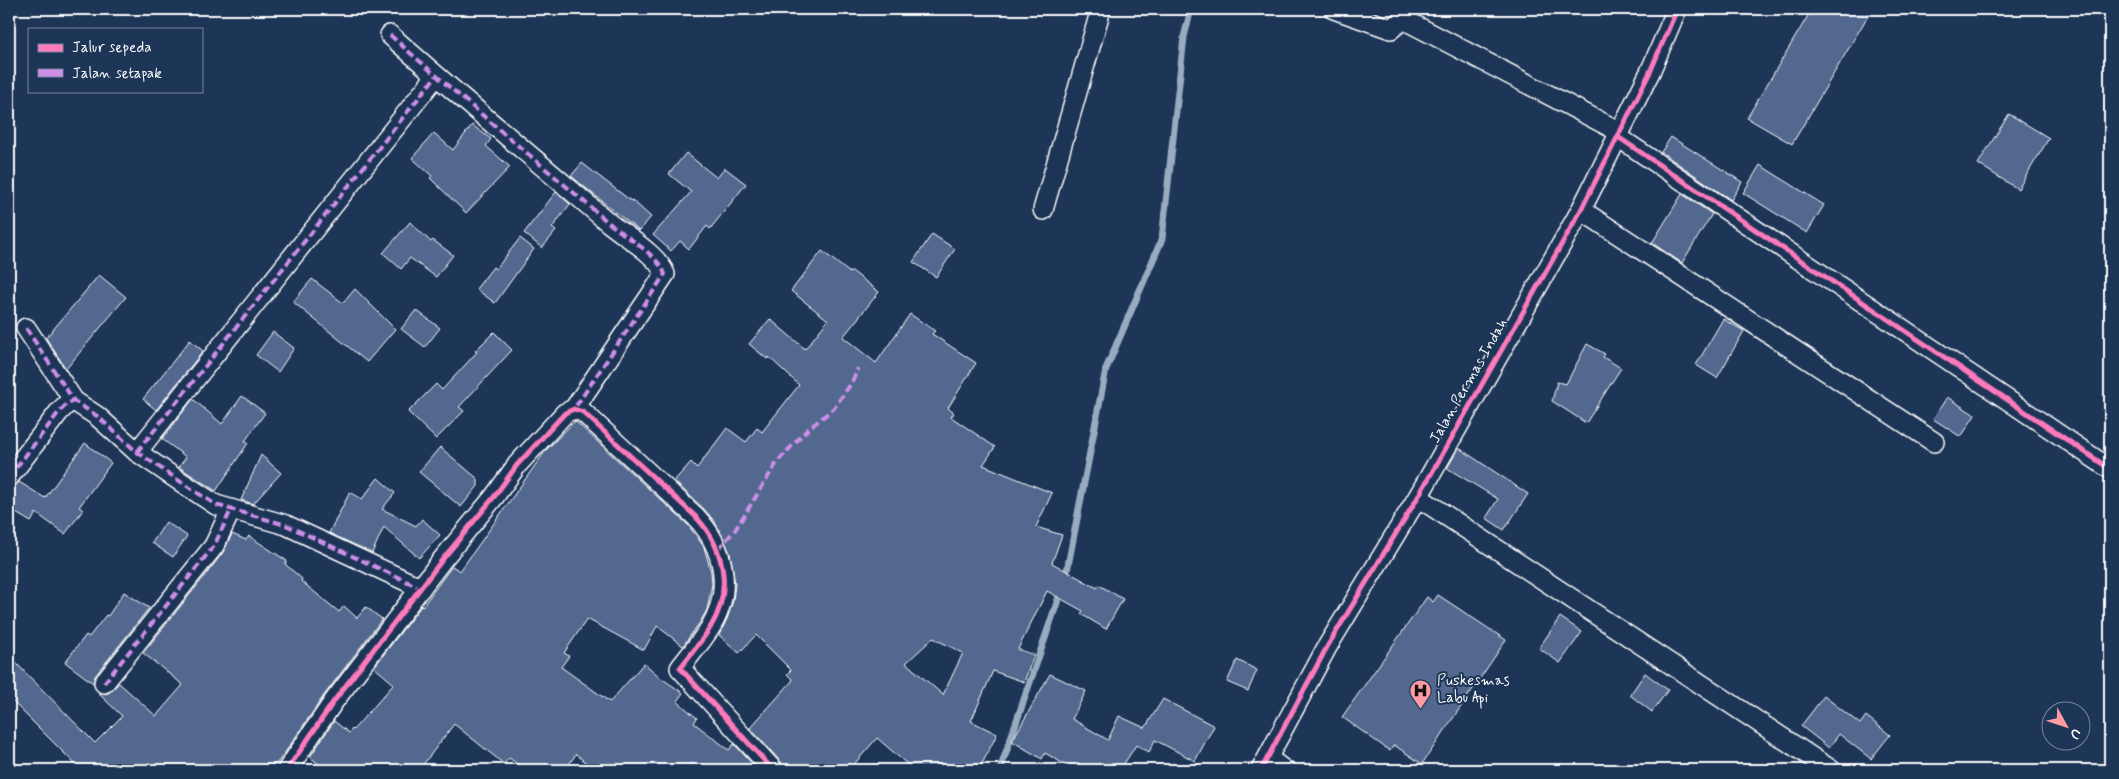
<svg xmlns="http://www.w3.org/2000/svg" width="2119" height="779" font-family="Mynerve,sans-serif">
	<style>
		.lines { fill: none; stroke-linecap: round; stroke-linejoin: round }
		.stream { stroke: #98acbf; stroke-width: 7 }
		.building { fill: #53688f; stroke: #fff; fill-rule: evenodd }
		.minor-casing { stroke: #fff; stroke-width: 22 }
		.minor { stroke: #1d3557; stroke-width: 19 }
		.quiet { stroke: #ce8fe9; stroke-width: 4; stroke-dasharray: 8 4; stroke-linecap: butt }
		.cycleway-casing { stroke: #1d3557; stroke-width: 8 }
		.cycleway { stroke: #fd7abc; stroke-width: 5 }
		.labels { text-anchor: middle; dominant-baseline: central; stroke-width: 4; stroke-linejoin: round; paint-order: stroke }
		.street-label { font-size: 15px; fill: #fff; stroke: #1d3557 }
		.poi-label { font-size: 15px; fill: #fff; stroke: #1d3557; text-anchor: start }
	</style>
	<rect width="100%" height="100%" fill="#1d3557"/>
	<filter id="ink" filterUnits="userSpaceOnUse"><feTurbulence type="fractalNoise" baseFrequency=".02" numOctaves="2"/><feDisplacementMap in="SourceGraphic" scale="10" xChannelSelector="R" yChannelSelector="G"/><feConvolveMatrix kernelMatrix="1 2 1 2 8 2 1 2 1" color-interpolation-filters="sRGB"/></filter>
	<g filter="url(#ink)">
		<g class="lines">
			<!-- stream -->
			<g class="stream">
				<path d="M1065 581 1106 369 1162 239 1184 37 1191 9"/>
				<path d="M1000 770 1061 591"/>
			</g>
		</g>
		<!-- building -->
		<g class="building">
			<path d="M1812 9H1872L1792 144 1747 118Z"/>
			<path d="M2009 114 2049 138 2018 189 1978 164Z"/>
			<path d="M472 125 491 139 486 146 510 167 466 213 430 178 432 176 412 158 434 133 453 150Z"/>
			<path d="M1671 137 1742 182 1731 200 1661 152Z"/>
			<path d="M686 153 717 178 725 168 746 184 710 229 707 226 689 249 680 241 671 251 653 235 691 192 669 174Z"/>
			<path d="M582 163 631 201 632 200 651 217 639 231 571 176Z"/>
			<path d="M1760 165 1824 205 1807 233 1743 193Z"/>
			<path d="M556 192 570 204 552 228 556 231 542 248 524 233Z"/>
			<path d="M1682 194 1712 214 1682 263 1652 243Z"/>
			<path d="M410 222 431 242 433 240 453 255 436 277 410 258 401 269 383 253Z"/>
			<path d="M932 234 955 249 936 277 913 262Z"/>
			<path d="M520 238 534 249 495 303 476 289 493 267 496 269Z"/>
			<path d="M822 251 850 273 852 271 879 292 843 337 876 363 910 314 935 331 932 334 976 363 948 408 954 413 951 417 995 447 983 465 1052 493 1036 527 1062 535 1052 563 1097 588 1099 585 1123 599 1106 629 1081 614 1083 611 1047 591 1018 649 1034 655 1024 682 993 671 971 721 997 734 979 770H914L877 738 849 770H784L781 762 750 728 793 680 787 674 791 670 756 635 739 653 719 635 727 619 733 601 735 584 730 553 715 522 704 509 674 481 691 462 697 468 727 428 746 442 757 428 762 432 799 385 769 357 767 359 749 344 770 319 805 349 828 320 791 291ZM933 638 963 653 943 695 906 663Z"/>
			<path d="M99 275 126 297 66 369 46 338Z"/>
			<path d="M312 279 343 303 355 289 395 329 367 362 293 302Z"/>
			<path d="M416 310 440 328 425 347 401 329Z"/>
			<path d="M1723 319 1744 331 1717 378 1696 365Z"/>
			<path d="M273 332 294 348 278 372 256 355Z"/>
			<path d="M494 332 512 350 459 407 464 411 436 439 408 412 436 384 442 390 477 352 475 351Z"/>
			<path d="M190 340 203 351 156 410 143 399Z"/>
			<path d="M1587 344 1605 354 1603 357 1621 368 1586 423 1552 401 1557 382 1566 384Z"/>
			<path d="M242 396 265 413 245 441 248 443 216 491 179 467 186 457 162 439 193 399 222 424Z"/>
			<path d="M1947 397 1975 415 1961 437 1933 419Z"/>
			<path d="M575 421 688 525 704 547 711 572 712 584 707 610 700 622 683 646 657 626 644 650 587 619 564 653 569 656 561 667 610 702 644 663 661 678 683 693 677 701 697 718 694 723 729 750 734 744 758 770H701L691 763 685 770H594L576 754 565 770H526L509 758 504 764 454 724 419 770H326L310 757 334 721 349 733 352 729 353 730 394 684 374 667 421 606 422 607 452 566 460 571 546 450Z"/>
			<path d="M85 443 111 463 79 507 83 510 65 534 36 513 31 522 9 509V503L13 497 9 494V488L14 487 19 482 45 498Z"/>
			<path d="M440 447 478 479V486L461 507 419 472Z"/>
			<path d="M1459 448 1528 494 1504 530 1486 518 1498 499 1447 468Z"/>
			<path d="M261 455 281 473 253 504 241 500Z"/>
			<path d="M378 478 395 493 382 509 416 526 422 519 440 535 419 558 384 527 372 553 329 533 350 492 362 499Z"/>
			<path d="M166 522 187 536 173 557 152 543Z"/>
			<path d="M232 534 246 540 249 536 287 561 285 564 302 579 301 581 339 612 344 606 357 618 366 607 382 619 325 694 284 754 271 770H81L9 698V656L95 743 122 716 98 693H108L119 683 156 716 183 685 143 653 208 572 224 551Z"/>
			<path d="M124 592 149 608 95 676 93 683 65 662 86 635 89 637 106 615 108 616Z"/>
			<path d="M1438 595 1506 640 1422 764 1394 745 1390 751 1342 717 1427 597 1433 602Z"/>
			<path d="M1560 617 1582 632 1560 663 1539 648Z"/>
			<path d="M1237 660 1257 670 1248 691 1227 682Z"/>
			<path d="M1645 673 1668 690 1652 712 1630 695Z"/>
			<path d="M1050 674 1086 691 1072 719 1108 740 1119 716 1145 728 1163 699 1214 726 1195 761 1155 740 1149 752 1136 745 1120 770H1074L1045 753 1042 759 1012 741Z"/>
			<path d="M1824 696 1860 724 1866 716 1890 735 1871 759 1839 734 1829 748 1801 726Z"/>
		</g>
		<g class="lines">
			<defs>
				<g id="minor">
					<path d="M1334 9 1391 29 1403 19 1620 132"/>
					<path d="M390 35C462 99 536 160 609 223 626 237 657 254 665 274L574 409"/>
					<path d="M1618 137 2110 469"/>
					<path d="M1043 210 1101 9"/>
					<path d="M1581 210 1934 442"/>
					<path d="M26 328 74 401 97 416 137 452 178 480 216 505 286 525 421 588"/>
					<path d="M137 452 436 76"/>
					<path d="M9 477 59 412 67 404 74 401"/>
					<path d="M1418 497 1831 770"/>
					<path d="M104 683 214 546 231 510"/>
					<path d="M1268 758 1284 770"/>
					<path d="M287 770 334 701 442 560 494 497 517 465 565 413 574 409 583 412 696 517C725 548 733 591 710 628 701 642 690 655 680 668L773 770"/>
					<path d="M1261 770 1327 647 1418 497 1581 210 1650 72 1677 9"/>
				</g>
			</defs>
			<!-- minor casing -->
			<use href="#minor" class="minor-casing"/>
			<!-- minor -->
			<use href="#minor" class="minor"/>
			<!-- quiet -->
			<g class="quiet">
				<path d="M390 35C462 99 536 160 609 223 626 237 657 254 665 274L574 409"/>
				<path d="M26 328 74 401 97 416 137 452 178 480 216 505 286 525 421 588"/>
				<path d="M137 452 436 76"/>
				<path d="M9 477 59 412 67 404 74 401"/>
				<path d="M718 549 735 530 778 461 806 431 834 408 852 382 858 368"/>
				<path d="M104 683 214 546 231 510"/>
			</g>
			<defs>
				<g id="cycleway">
					<path d="M1618 137 2110 469"/>
					<path d="M287 770 334 701 442 560 494 497 517 465 565 413 574 409 583 412 696 517C725 548 733 591 710 628 701 642 690 655 680 668L773 770"/>
					<path d="M1261 770 1327 647 1418 497 1581 210 1650 72 1677 9"/>
				</g>
			</defs>
			<!-- cycleway casing -->
			<use href="#cycleway" class="cycleway-casing"/>
			<!-- cycleway -->
			<use href="#cycleway" class="cycleway"/>
		</g>
	</g>
	<!-- icons -->
	<defs>
		<symbol id="hospital-pin" viewBox="-11 -11 22 30"><path d="M0 17L-7.5 6A9.5 9.5 0 1 1 7.5 6Z" fill="#ff9aa2" stroke="#1d3557"/><path d="M-5-5h3v3.5h4V-5h3V5h-3V1.5h-4V5h-3Z" fill="#111"/></symbol>
	</defs>
	<g fill-rule="evenodd">
		<use href="#hospital-pin" x="1408" y="678" width="25" height="34"/>
	</g>
	<g class="labels">
		<!-- street labels -->
		<g class="street-label">
			<text transform="translate(1469 381) rotate(-60)">Jalan Permas Indah</text>
		</g>
		<!-- poi labels -->
		<g class="poi-label">
			<text x="1437" y="681">Puskesmas<tspan x="1437" dy="17">Labu Api</tspan></text>
		</g>
	</g>
	<!-- margin -->
	<rect width="2119" height="779" fill="none" stroke="#1d3557" stroke-width="30"/>
	<rect x="15" y="15" width="2089" height="749" fill="none" stroke="#fff" stroke-width="2" filter="url(#ink)"/>
	<!-- legend -->
	<rect x="28" y="28" width="175" height="65" fill="#1d3557" stroke="#77869a"/>
	<rect x="38" y="44" width="25" height="8" fill="#fd7abc" stroke="#77869a"/>
	<text x="72" y="52" font-size="15" fill="#ffffff">Jalur sepeda</text>
	<rect x="38" y="69" width="25" height="8" fill="#ce8fe9" stroke="#77869a"/>
	<text x="72" y="78" font-size="15" fill="#ffffff">Jalan setapak</text>
	<!-- north arrow -->
	<g transform="translate(2066 726) rotate(130)"><circle r="24" fill="#1d3557" stroke="#77869a"/>
	<path d="M0-4L9 19L0 12L-9 19Z" fill="#ff9aa2"/>
	<text y="-8" font-size="14" font-weight="bold" text-anchor="middle" fill="#ffffff">U</text>
	</g>
</svg>
